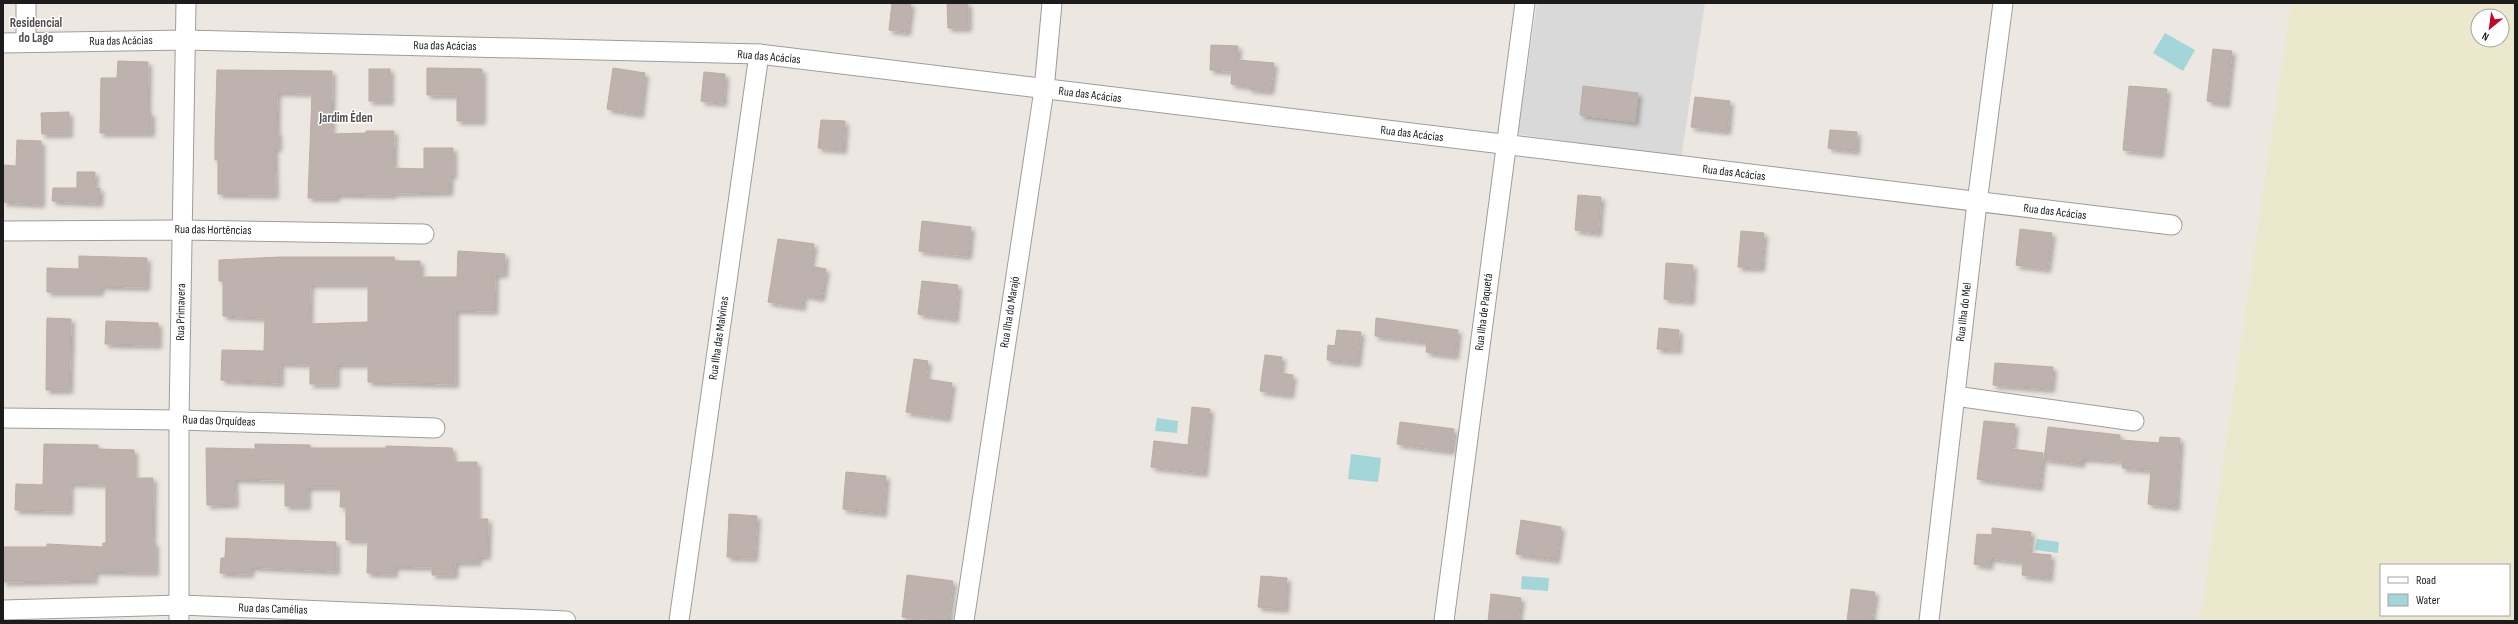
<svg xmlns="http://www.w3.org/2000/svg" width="2518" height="624" font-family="'Sofia Sans Condensed',sans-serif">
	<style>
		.residential { fill: #dad9d9 }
		.farmland { fill: #ebe8cd; fill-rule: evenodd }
		.water { fill: #a3d6d9 }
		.building { fill: #bdb2ae; stroke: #beaba5; fill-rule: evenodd; filter: url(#shadow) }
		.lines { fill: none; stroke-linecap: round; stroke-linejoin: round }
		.street-casing { stroke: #9d9d9d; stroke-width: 21 }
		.street { stroke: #fff; stroke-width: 19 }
		.labels { text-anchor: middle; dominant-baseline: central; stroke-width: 3; stroke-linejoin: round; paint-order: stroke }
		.street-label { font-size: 12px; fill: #1c1c1c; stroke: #fff }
		.neighbourhood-label { font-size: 13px; font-weight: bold; fill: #4f4f4f; stroke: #fff }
	</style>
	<defs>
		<filter id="shadow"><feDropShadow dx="3.5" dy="3.5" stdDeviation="2" flood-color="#0004"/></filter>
	</defs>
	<rect width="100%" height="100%" fill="#ede7e1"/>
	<!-- residential -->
	<path class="residential" d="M1537 3H1705L1681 158 1518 134Z"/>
	<!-- farmland -->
	<path class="farmland" d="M2291 3H2515V621H2200ZM2478 16H2502V40H2478ZM2381 565H2509V615H2381Z"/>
	<!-- water -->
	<g class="water">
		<path d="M2165 33 2195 50 2183 71 2153 53Z"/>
		<path d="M1157 418 1178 421 1177 433 1155 431Z"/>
		<path d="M1351 454 1381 458 1378 482 1348 479Z"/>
		<path d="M2037 539 2059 542 2058 553 2035 550Z"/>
		<path d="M1522 576 1549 578 1548 591 1521 589Z"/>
	</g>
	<!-- building -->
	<g class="building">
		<path d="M892 3H911L907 32 889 30Z"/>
		<path d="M947 3H968V28H948Z"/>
		<path d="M1211 45 1238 46 1237 60 1274 63 1270 91 1249 89V86L1231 84 1232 71 1210 70Z"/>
		<path d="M2213 49 2232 51 2226 104 2207 101Z"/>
		<path d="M118 61 148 62 147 113H151V133H100L101 78H117Z"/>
		<path d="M427 68 482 69V121H457V95H427Z"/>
		<path d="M613 68 645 73 640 114 607 109Z"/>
		<rect x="369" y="69" width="21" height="32"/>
		<path d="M217 70 332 71 331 134 366 133V131H394L393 168 424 169V148H453V175H450L449 192 392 193V195L336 194V198H308L312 93 277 92 276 132H278V148H274L275 195 218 194V160H215V139Z"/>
		<path d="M704 72 725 74 723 103 701 101Z"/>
		<path d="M1583 86 1638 93 1635 122 1580 115Z"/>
		<path d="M2129 86 2167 89 2160 154 2123 150Z"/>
		<path d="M1695 97 1730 101 1727 131 1691 127Z"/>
		<path d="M69 112V134H42L41 113Z"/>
		<path d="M821 120 845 121 843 150 818 148Z"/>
		<path d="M1830 130 1857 132 1856 151 1828 148Z"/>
		<path d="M17 140 41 141V204L3 202V165L16 166Z"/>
		<path d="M77 172H95L94 188H100L99 203 52 201 53 188H77Z"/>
		<path d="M1578 195 1601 197 1598 233 1575 230Z"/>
		<path d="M922 221 971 227 968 256 919 251Z"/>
		<path d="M2020 229 2052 233 2047 269 2016 265Z"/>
		<path d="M1741 231 1764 233 1761 268 1738 267Z"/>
		<path d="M778 239 814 244 810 266 826 269 821 298 803 295 802 307 768 302Z"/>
		<path d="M458 251 505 254 504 274H495L494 311 455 310V384L368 382V364H336V384H310V364L280 363V383L221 380 222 350 264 351 265 318 223 316V281H219V260L280 257H394L395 261H420V277H457ZM310 284H368V322L309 324Z"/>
		<path d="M79 256 147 258 146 287 100 286V292H47V268L79 269Z"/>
		<path d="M1666 263 1693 265 1691 301 1664 299Z"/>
		<path d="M922 281 958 285 955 319 918 314Z"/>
		<path d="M47 318 71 319 69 390H46Z"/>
		<path d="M1376 318 1458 330 1455 356 1426 352 1427 342 1375 336Z"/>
		<path d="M106 321 158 323V345L105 344Z"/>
		<path d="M1659 328 1679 330 1678 350 1657 349Z"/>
		<path d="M1337 330 1361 332 1357 363 1327 360 1328 345 1335 346Z"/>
		<path d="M1265 355 1282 357 1280 373 1293 375 1290 395 1260 391Z"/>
		<path d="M914 359 928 361 926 379 952 383 947 418 906 412Z"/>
		<path d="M1995 363 2053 367 2051 389 1993 385Z"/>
		<path d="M1192 407 1210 409 1204 473 1151 467 1154 441 1188 445Z"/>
		<path d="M1984 421 2015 424 2012 449 2043 453 2039 487 1977 479Z"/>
		<path d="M1400 422 1454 429 1451 451 1397 444Z"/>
		<path d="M2048 427 2120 435V440L2159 443 2160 437 2180 438 2176 507 2148 504 2151 470 2122 468 2123 461 2082 458 2081 464 2044 459Z"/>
		<path d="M44 444 98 445V449L134 450V478H153L152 543H155V572L94 571V580L3 582V547H47V544L103 547V543H106V484L70 483 69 511 15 510 16 484 43 485Z"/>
		<path d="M255 444 310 445V448H386V446L452 448 453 462H477V519H488L487 556H478V562H455L454 575H432V567L394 566V574L367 573 368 540H346V507H340L341 487H307V506H285V480L234 479 235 504 207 505 206 448 255 449Z"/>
		<path d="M846 472 886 476 883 513 843 509Z"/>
		<path d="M729 514 757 516 754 558 727 557Z"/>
		<path d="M1521 520 1561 527 1556 560 1516 554Z"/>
		<path d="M1992 528 2031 532 2029 553 2051 555 2049 578 2022 575 2023 562 1990 558 1989 566 1974 564 1977 534 1992 535Z"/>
		<path d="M226 538 336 542V571L250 567V574L220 573 221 558H225Z"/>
		<path d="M907 575 953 581 948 621 902 617Z"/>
		<path d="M1261 576 1287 578 1285 609 1258 607Z"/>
		<path d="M1851 589 1875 592 1871 621H1847Z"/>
		<path d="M1491 594 1521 598 1518 621H1488Z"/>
	</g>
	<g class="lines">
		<defs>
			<g id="street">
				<path d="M26 42V3"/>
				<path d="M3 43 186 40 759 54 2172 225"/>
				<path d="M3 231 183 230 424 234"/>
				<path d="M1955 396 2134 421"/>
				<path d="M3 418 179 420 435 428"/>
				<path d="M3 610 181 605 566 621"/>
				<path d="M179 621V420L186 3"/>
				<path d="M679 621 759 54"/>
				<path d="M964 621 1044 90 1052 3"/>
				<path d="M1444 621 1525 3"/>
				<path d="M1929 621 1977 203 2003 3"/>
			</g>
		</defs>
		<!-- street casing -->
		<use href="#street" class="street-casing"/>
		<!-- street -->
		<use href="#street" class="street"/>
	</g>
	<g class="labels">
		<!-- street labels -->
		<g class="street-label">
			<text transform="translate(121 41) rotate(-1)">Rua das Acácias</text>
			<text transform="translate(445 46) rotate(1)">Rua das Acácias</text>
			<text transform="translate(769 57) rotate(5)">Rua das Acácias</text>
			<text transform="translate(1090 95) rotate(7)">Rua das Acácias</text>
			<text transform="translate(1412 134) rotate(7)">Rua das Acácias</text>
			<text transform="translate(1734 173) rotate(7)">Rua das Acácias</text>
			<text transform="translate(2055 212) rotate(7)">Rua das Acácias</text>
			<text transform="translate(213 230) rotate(1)">Rua das Hortências</text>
			<text transform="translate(181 312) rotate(-89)">Rua Primavera</text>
			<text transform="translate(1010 312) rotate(-81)">Rua Ilha do Marajó</text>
			<text transform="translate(1484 312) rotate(-83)">Rua Ilha de Paquetá</text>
			<text transform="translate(1964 312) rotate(-83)">Rua Ilha do Mel</text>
			<text transform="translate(719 338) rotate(-82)">Rua Ilha das Malvinas</text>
			<text transform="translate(219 421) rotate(2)">Rua das Orquídeas</text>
			<text transform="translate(273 609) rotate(2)">Rua das Camélias</text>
		</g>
		<!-- neighbourhood labels -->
		<g class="neighbourhood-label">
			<text x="36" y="23">Residencial<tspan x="36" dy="15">do Lago</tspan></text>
			<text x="346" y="118">Jardim Éden</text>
		</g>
	</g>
	<!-- border -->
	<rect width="2518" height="624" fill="none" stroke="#1c1c1c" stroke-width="8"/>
	<!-- legend -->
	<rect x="2380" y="564" width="130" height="52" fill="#ffffff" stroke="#a4a4a4"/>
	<rect x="2388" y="577" width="20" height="6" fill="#ffffff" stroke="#a4a4a4"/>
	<text x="2416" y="584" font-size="12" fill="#1c1c1c">Road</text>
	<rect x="2388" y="594" width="20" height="12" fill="#a3d6d9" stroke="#a4a4a4"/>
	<text x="2416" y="604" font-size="12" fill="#1c1c1c">Water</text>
	<!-- north arrow -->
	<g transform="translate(2490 28) rotate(209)"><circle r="19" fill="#ffffff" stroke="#a4a4a4"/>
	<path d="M0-3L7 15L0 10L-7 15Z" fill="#bf0828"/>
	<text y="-6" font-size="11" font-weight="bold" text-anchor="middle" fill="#1c1c1c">N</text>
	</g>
</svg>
